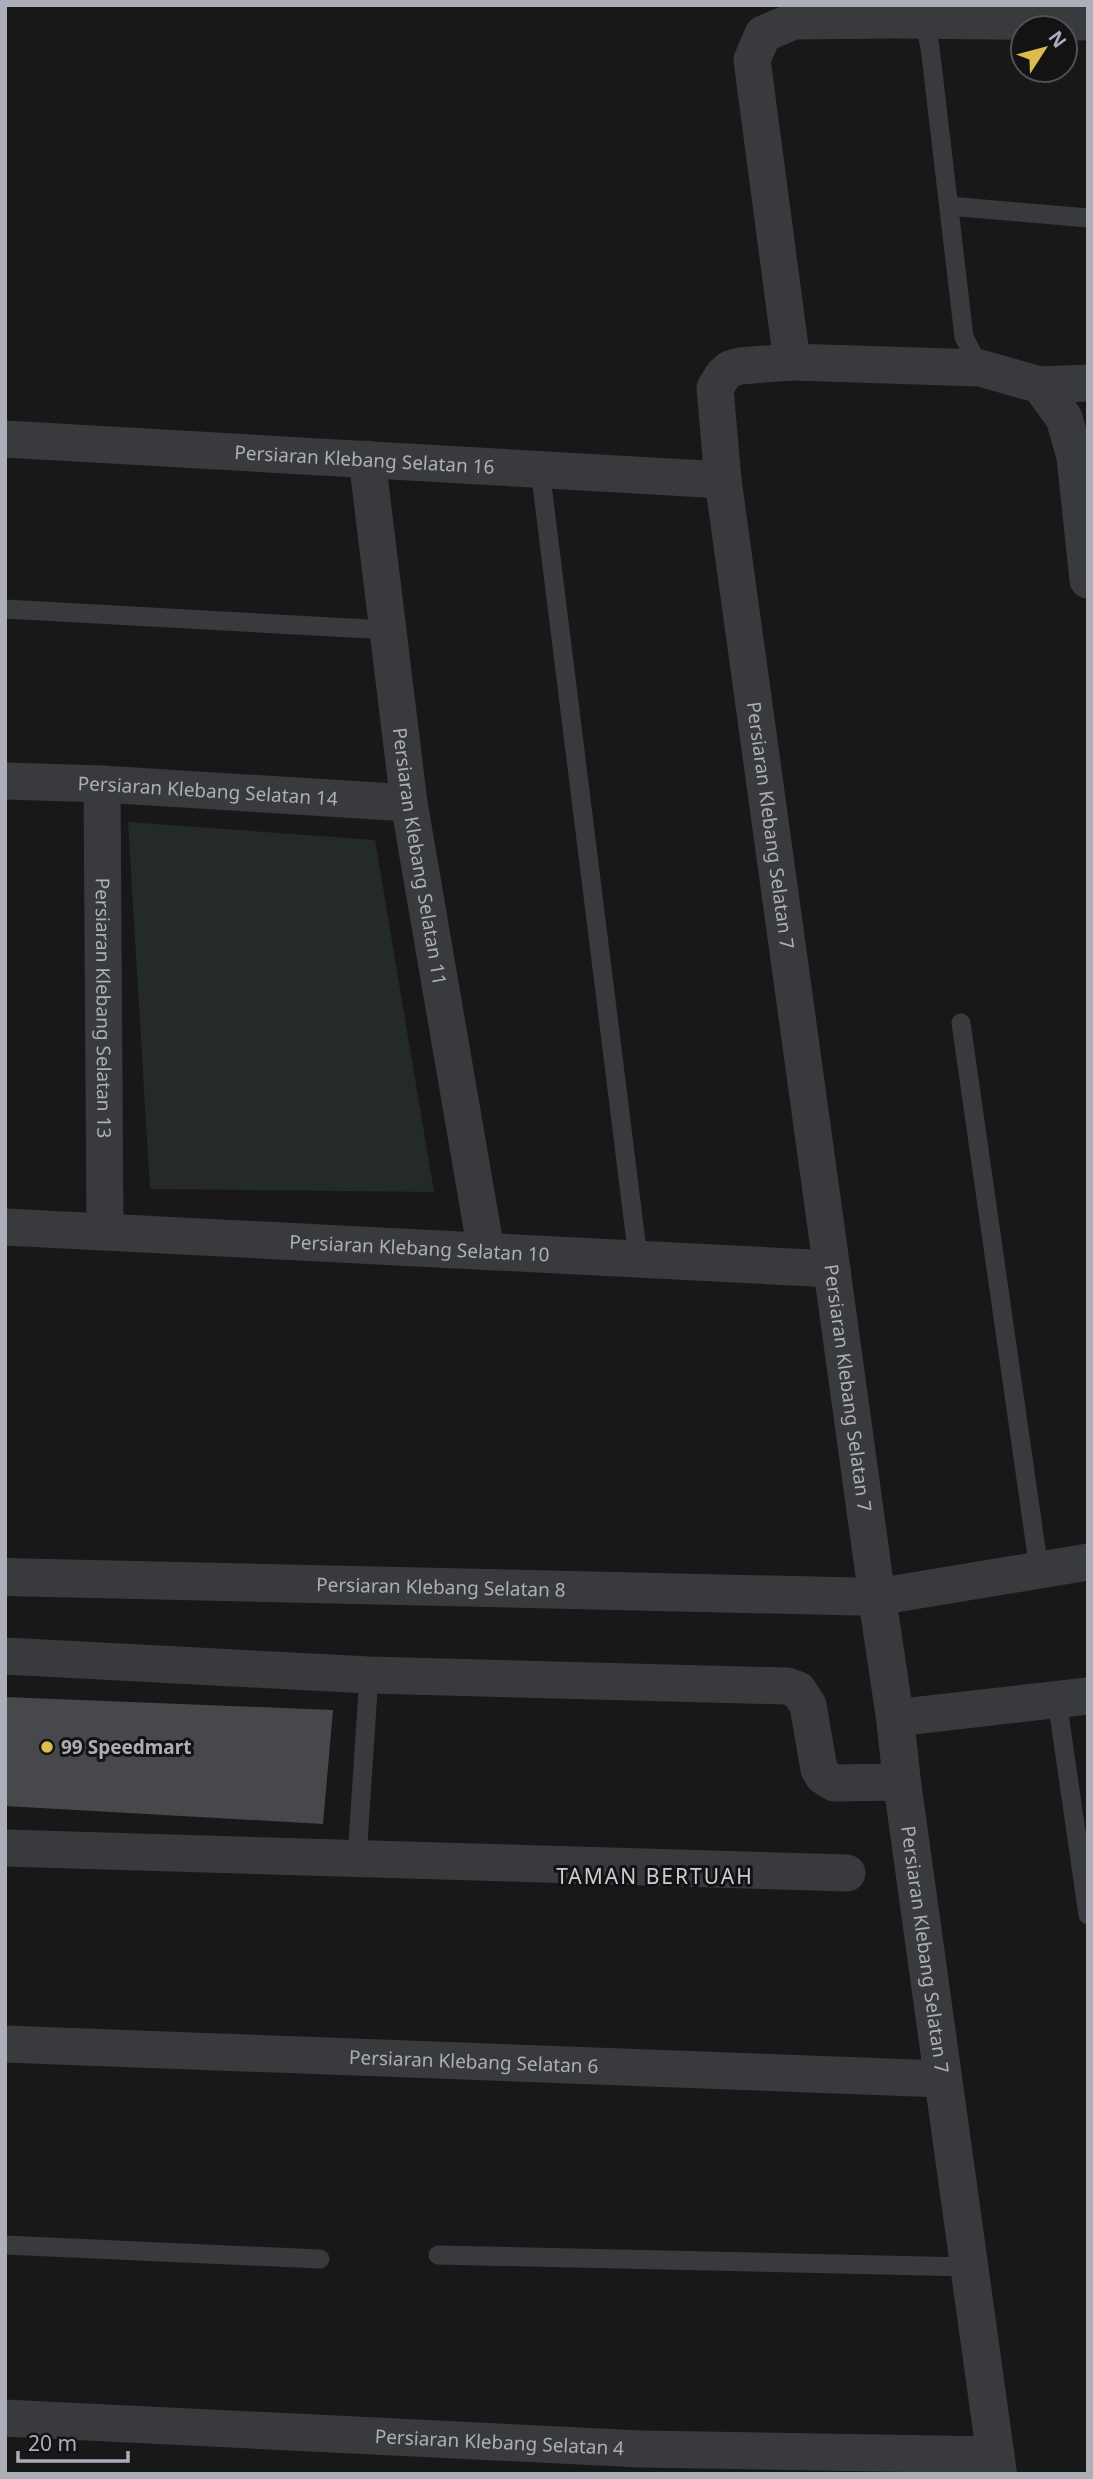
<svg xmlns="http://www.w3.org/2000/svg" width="1093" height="2479" font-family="'Noto Sans',sans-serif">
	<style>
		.green { fill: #242b26 }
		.building { fill: #47484c }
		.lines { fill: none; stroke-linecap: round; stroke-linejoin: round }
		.service { stroke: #393a3e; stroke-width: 19 }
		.minor { stroke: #393a3e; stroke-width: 37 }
		.tertiary { stroke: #393a3e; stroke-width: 38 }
		.poi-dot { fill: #dcbc4e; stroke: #131314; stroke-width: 2.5 }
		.labels { text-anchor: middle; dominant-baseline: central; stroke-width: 6; stroke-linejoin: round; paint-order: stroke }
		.street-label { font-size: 19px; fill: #acaeb8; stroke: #131314 }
		.poi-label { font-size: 19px; font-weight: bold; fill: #acaeb8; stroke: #131314; text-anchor: start }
		.neighbourhood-label { font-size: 21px; letter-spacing: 2px; fill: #cccdd4; stroke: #131314 }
	</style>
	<rect width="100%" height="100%" fill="#181819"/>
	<!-- green -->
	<path class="green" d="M128 822 375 840 434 1192 150 1189Z"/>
	<!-- building -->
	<path class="building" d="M5 1697 333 1710 323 1824 5 1806Z"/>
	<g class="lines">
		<!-- service -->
		<g class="service">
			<path d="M924 20 930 47 964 337 980 368"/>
			<path d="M949 206 1088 218"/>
			<path d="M540 469 638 1258"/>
			<path d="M5 609 388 630"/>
			<path d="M961 1023 1039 1570"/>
			<path d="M1057 1700 1088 1915"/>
			<path d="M357 1858 369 1675"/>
			<path d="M5 2245 320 2259"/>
			<path d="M438 2255 969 2267"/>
		</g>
		<!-- minor -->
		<g class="minor">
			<path d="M1088 22 895 20 794 21 763 34 752 60 792 362 980 368 1040 385 1064 418 1075 457 1088 580"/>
			<path id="s1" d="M792 362 740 366 730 369 723 375 715 388 723 480 877 1597 1088 1562"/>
			<path d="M1040 385 1088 383"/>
			<path id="s2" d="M5 439 723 480"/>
			<path id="s3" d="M367 459 409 803 486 1251"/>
			<path id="s4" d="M5 781 102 784 409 803"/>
			<path id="s5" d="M102 784 105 1231"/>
			<path id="s6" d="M5 1227 832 1269"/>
			<path d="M5 1656 369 1675 787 1686 798 1690 808 1705 819 1769 823 1776 834 1783 902 1782"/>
			<path d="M895 1718 1088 1696"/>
			<path d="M5 1848 847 1873"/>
			<path id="s7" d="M5 2044 943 2079"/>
			<path id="s8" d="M5 2418 641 2449 996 2455"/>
		</g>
		<!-- tertiary -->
		<path class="tertiary" id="s9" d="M5 1577 877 1597 895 1718 902 1782 998 2474"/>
	</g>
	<!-- markers -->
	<circle class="poi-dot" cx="47" cy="1747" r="7"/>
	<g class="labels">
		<!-- street labels -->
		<g class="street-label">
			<text stroke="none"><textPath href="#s2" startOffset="360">Persiaran Klebang Selatan 16</textPath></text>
			<text stroke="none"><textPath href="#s4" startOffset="203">Persiaran Klebang Selatan 14</textPath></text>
			<text stroke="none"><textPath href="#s1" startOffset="528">Persiaran Klebang Selatan 7</textPath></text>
			<text stroke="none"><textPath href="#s3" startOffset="401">Persiaran Klebang Selatan 11</textPath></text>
			<text stroke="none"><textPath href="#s5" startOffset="224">Persiaran Klebang Selatan 13</textPath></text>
			<text stroke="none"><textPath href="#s6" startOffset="415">Persiaran Klebang Selatan 10</textPath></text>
			<text stroke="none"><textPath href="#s1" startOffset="1096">Persiaran Klebang Selatan 7</textPath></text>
			<text stroke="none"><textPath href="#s9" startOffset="436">Persiaran Klebang Selatan 8</textPath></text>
			<text stroke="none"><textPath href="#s9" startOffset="1228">Persiaran Klebang Selatan 7</textPath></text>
			<text stroke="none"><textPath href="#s7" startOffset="469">Persiaran Klebang Selatan 6</textPath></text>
			<text stroke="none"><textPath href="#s8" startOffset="495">Persiaran Klebang Selatan 4</textPath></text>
		</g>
		<!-- poi labels -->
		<g class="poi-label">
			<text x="61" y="1747">99 Speedmart</text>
		</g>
		<!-- neighbourhood labels -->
		<g class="neighbourhood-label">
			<text x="655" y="1876">TAMAN BERTUAH</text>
		</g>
	</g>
	<!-- border -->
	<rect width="1093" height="2479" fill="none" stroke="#acaeb8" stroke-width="14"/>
	<!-- north arrow -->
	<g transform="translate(1044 49) rotate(54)"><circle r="33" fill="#131314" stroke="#505156" stroke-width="2"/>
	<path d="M0-5L12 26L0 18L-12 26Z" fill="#dcbc4e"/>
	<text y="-10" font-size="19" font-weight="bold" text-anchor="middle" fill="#acaeb8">N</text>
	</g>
	<!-- scale -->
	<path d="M18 2451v10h110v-10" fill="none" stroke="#acaeb8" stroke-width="3.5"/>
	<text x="28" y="2451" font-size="21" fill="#acaeb8" stroke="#131314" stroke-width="5" paint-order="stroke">20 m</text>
</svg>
